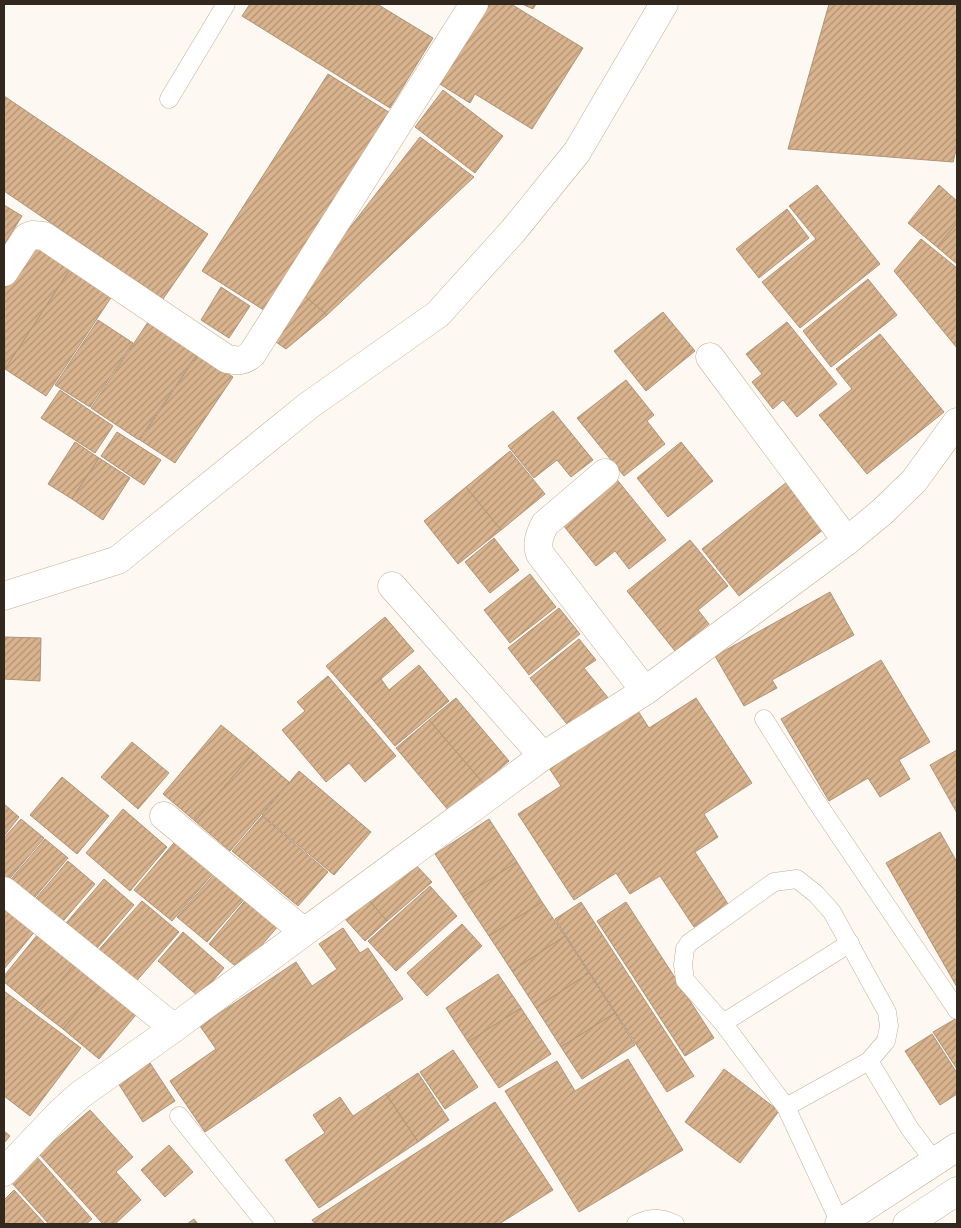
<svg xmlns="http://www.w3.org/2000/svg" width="961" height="1228" font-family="Mulish,sans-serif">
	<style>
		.building { fill: url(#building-hatch); stroke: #af957a }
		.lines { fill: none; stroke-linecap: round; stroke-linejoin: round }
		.service-casing { stroke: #c8ae92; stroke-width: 19 }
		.minor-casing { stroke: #c8ae92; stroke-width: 29 }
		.tertiary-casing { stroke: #c8ae92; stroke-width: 29 }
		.service { stroke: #fff; stroke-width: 18 }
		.minor { stroke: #fff; stroke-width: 28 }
		.tertiary { stroke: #fff; stroke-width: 28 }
	</style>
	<defs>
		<pattern id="building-hatch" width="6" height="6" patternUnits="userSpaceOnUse" patternTransform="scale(1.25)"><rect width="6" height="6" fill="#d8b38d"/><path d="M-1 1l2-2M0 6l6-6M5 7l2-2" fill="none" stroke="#b09273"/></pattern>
	</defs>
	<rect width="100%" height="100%" fill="#fdf8f2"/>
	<!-- building -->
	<g class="building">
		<path d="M250 4H377L433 38 390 108 242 16Z"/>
		<path d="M482 4H511L583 48 532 129 475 94 470 103 435 81Z"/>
		<path d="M522 4H536L533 9Z"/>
		<path d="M829 4H957V147L953 162 788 149Z"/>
		<path d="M328 74 395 116 270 314 202 271Z"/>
		<path d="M443 90 503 136 475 173 415 127Z"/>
		<path d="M4 96 208 234 163 299 4 191Z"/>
		<path d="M420 137 474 177 327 315 300 292Z"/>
		<path d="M817 185 880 264 800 328 762 282 816 239 789 206Z"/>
		<path d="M939 185 957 201V223L937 247 908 223Z"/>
		<path d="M4 205 22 216 4 245Z"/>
		<path d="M787 209 809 238 759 278 736 249Z"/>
		<path d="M957 223V264L937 247Z"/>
		<path d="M32 238 73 265 5 369 4 281Z"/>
		<path d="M921 239 957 268V348L894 271Z"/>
		<path d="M73 265 114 293 46 396 5 369Z"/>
		<path d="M868 279 897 315 831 367 803 331Z"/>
		<path d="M221 287 250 306 229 338 201 320Z"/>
		<path d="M300 292 327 315 286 349 269 337Z"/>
		<path d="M663 312 695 351 646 391 614 351Z"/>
		<path d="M150 319 199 351 139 440 91 408Z"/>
		<path d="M98 320 133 343 90 407 55 385Z"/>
		<path d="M787 322 837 384 797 417 783 400 773 409 752 382 762 374 746 354Z"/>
		<path d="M880 334 944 412 867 474 819 415 852 389 836 369Z"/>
		<path d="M198 354 233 377 175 463 140 440Z"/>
		<path d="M626 380 654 415 647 421 665 444 624 476 577 418Z"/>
		<path d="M60 390 113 426 95 453 41 418Z"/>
		<path d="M553 411 593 460 571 477 557 460 534 478 508 446Z"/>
		<path d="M117 432 161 460 144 485 101 456Z"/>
		<path d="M75 442 99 458 72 499 48 484Z"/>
		<path d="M681 442 713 481 668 517 637 478Z"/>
		<path d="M510 451 545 494 501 530 466 487Z"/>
		<path d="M99 458 130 478 103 520 72 499Z"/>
		<path d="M614 476 666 540 629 569 615 551 596 566 559 520Z"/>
		<path d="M787 482 824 529 739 596 702 549Z"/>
		<path d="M466 487 501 530 458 564 424 521Z"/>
		<path d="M494 538 519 570 490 593 465 562Z"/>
		<path d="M690 540 728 586 698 610 709 624 675 651 627 591Z"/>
		<path d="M530 574 556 607 510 643 484 610Z"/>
		<path d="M830 592 854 635 772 680 777 688 744 706 715 656Z"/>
		<path d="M559 608 580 634 529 675 508 648Z"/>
		<path d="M385 617 414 651 356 700 326 666Z"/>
		<path d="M4 637 41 638 40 681 4 679Z"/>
		<path d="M579 639 596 660 584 668 609 699 571 729 530 678Z"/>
		<path d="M881 660 930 742 899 760 910 779 880 797 868 778 829 801 781 719Z"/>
		<path d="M419 665 449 701 395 746 356 700 381 679 389 690Z"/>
		<path d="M328 676 396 756 365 782 349 763 326 782 282 730 305 711 297 702Z"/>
		<path d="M456 698 509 761 483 783 429 720Z"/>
		<path d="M696 698 752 783 704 814 718 837 695 852 728 904 694 927 660 876 630 894 616 873 574 900 518 814 561 786 547 765 636 708 649 728Z"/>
		<path d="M429 720 483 783 449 811 396 748Z"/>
		<path d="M221 725 254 752 195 821 163 794Z"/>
		<path d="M132 742 169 773 138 809 101 777Z"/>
		<path d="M957 750V813L930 765Z"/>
		<path d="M254 752 289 782 230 851 195 821Z"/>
		<path d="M299 771 371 832 334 875 262 815Z"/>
		<path d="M62 777 109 816 77 854 30 815Z"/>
		<path d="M4 804 19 817 4 836Z"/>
		<path d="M123 809 167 847 130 891 86 853Z"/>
		<path d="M262 816 328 872 298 906 232 851Z"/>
		<path d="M21 819 44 838 6 883 4 881V838Z"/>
		<path d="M489 819 517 862 463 897 435 854Z"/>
		<path d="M940 832 957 862V987L886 863Z"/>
		<path d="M178 838 216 870 172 921 134 890Z"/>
		<path d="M45 839 68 858 30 903 7 884Z"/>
		<path d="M411 860 432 882 387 921 368 899Z"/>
		<path d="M68 861 95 884 58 927 31 904Z"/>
		<path d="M517 862 542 902 489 936 463 897Z"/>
		<path d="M217 871 247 896 207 942 177 917Z"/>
		<path d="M104 879 134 905 92 954 61 929Z"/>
		<path d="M430 886 457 916 396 971 368 941Z"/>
		<path d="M248 897 280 924 240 970 209 944Z"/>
		<path d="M368 899 387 921 365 941 345 919Z"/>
		<path d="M142 901 179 932 133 985 96 953Z"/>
		<path d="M542 902 565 936 512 971 489 936Z"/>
		<path d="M581 902 694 1076 667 1092 555 919Z"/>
		<path d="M626 902 714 1038 685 1056 597 921Z"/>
		<path d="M4 904 36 930 4 969Z"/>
		<path d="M462 924 482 946 427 996 407 973Z"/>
		<path d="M343 928 360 953 368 948 403 999 205 1132 170 1081 216 1049 200 1026 296 962 312 986 337 969 319 944Z"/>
		<path d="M42 929 79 959 37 1009 4 982V976Z"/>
		<path d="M183 932 224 968 199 997 158 961Z"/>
		<path d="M565 936 589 973 536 1008 512 971Z"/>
		<path d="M79 959 104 980 63 1029 37 1009Z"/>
		<path d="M589 973 615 1013 561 1047 536 1008Z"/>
		<path d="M498 974 521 1008 468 1042 446 1008Z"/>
		<path d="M104 980 140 1010 99 1059 63 1029Z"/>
		<path d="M4 991 81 1048 30 1116 4 1096Z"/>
		<path d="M521 1008 551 1054 499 1088 468 1042Z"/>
		<path d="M615 1013 635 1045 582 1079 561 1047Z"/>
		<path d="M957 1018V1069L933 1032Z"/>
		<path d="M932 1034 957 1073V1094L940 1105 905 1051Z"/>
		<path d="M453 1050 478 1087 445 1109 420 1072Z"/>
		<path d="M628 1059 683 1150 579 1212 505 1091 557 1061 575 1091Z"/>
		<path d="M150 1063 175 1101 143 1122 118 1083Z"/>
		<path d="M724 1069 779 1111 740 1163 685 1122Z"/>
		<path d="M418 1073 449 1120 418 1142 386 1094Z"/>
		<path d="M386 1094 418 1142 319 1208 285 1160 325 1133 313 1115 340 1097 353 1116Z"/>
		<path d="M495 1102 553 1190 499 1224H315L312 1220Z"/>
		<path d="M90 1110 133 1157 116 1172 141 1200 115 1224H103L39 1154Z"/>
		<path d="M4 1131 10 1136 4 1143Z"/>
		<path d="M169 1145 193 1172 165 1197 141 1170Z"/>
		<path d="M37 1157 92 1219 86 1224H49L10 1181Z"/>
		<path d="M14 1190 45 1224H4V1200Z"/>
		<path d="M194 1219 198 1224H187Z"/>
	</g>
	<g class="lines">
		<defs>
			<g id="service">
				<path d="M169 99 226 4"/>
				<path d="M764 719 814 798 957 1010"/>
				<path d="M723 1023 850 943"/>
				<path d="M869 1061 910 1129 935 1162"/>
				<path d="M786 1107 869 1061 886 1041 889 1026 887 1012 832 912 816 894 797 879 774 882 689 943 685 949 683 965 685 980 723 1023 786 1107 840 1223"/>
				<path d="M179 1116 266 1224"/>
				<path d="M636 1224C651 1217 660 1217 675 1224"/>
			</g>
			<g id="minor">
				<path d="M4 272 27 237 32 235 44 236 227 359C238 361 243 362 252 354L474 4"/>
				<path d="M710 357 847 541"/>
				<path d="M605 473 545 524C540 534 536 543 540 554L645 691"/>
				<path d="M392 586 543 756"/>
				<path d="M4 596 118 560 308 406 438 314 513 231 577 152 664 4"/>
				<path d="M164 816 303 931"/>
				<path d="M4 891 174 1028"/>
				<path d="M4 1172 59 1114 80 1095 174 1028 543 756 645 691 847 541 882 512 914 481 957 422"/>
			</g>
			<g id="tertiary">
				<path d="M839 1224 957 1147"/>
				<path d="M907 1224 957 1191"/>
			</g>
		</defs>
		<!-- service casing -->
		<use href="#service" class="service-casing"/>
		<!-- minor casing -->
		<use href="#minor" class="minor-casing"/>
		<!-- tertiary casing -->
		<use href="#tertiary" class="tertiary-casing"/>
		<!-- service -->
		<use href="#service" class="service"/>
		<!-- minor -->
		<use href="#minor" class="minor"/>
		<!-- tertiary -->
		<use href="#tertiary" class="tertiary"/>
	</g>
	<!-- border -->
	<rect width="961" height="1228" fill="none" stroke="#32281d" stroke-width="10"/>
</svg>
